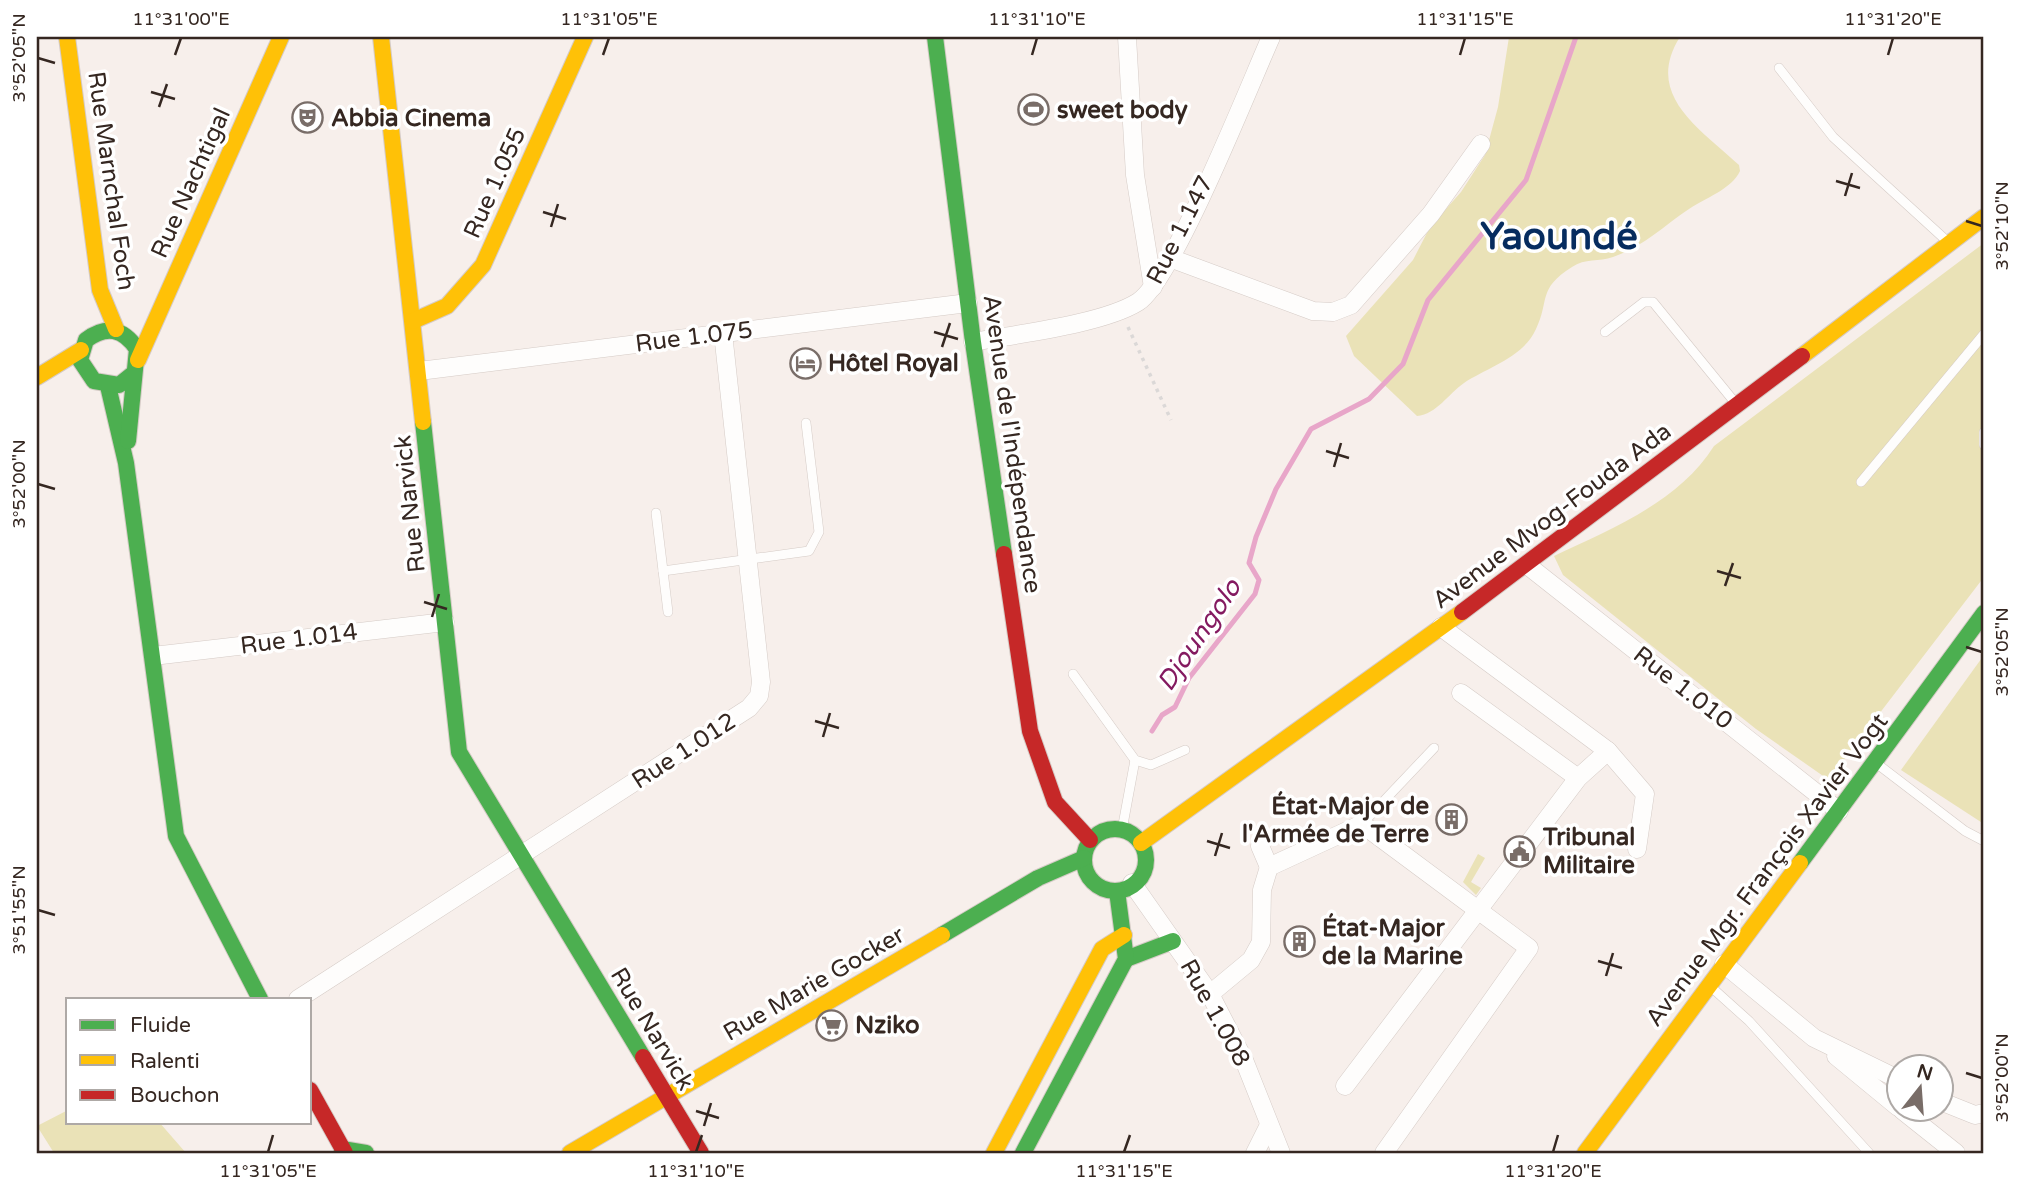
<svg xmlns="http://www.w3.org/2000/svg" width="2021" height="1190" font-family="'Varela Round',sans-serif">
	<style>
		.green { fill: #eae2b7 }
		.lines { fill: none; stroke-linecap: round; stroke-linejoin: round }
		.stream { stroke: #e8a6c9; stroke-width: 5 }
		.lane-casing { stroke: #d5cbc6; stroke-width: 10 }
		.street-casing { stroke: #d5cbc6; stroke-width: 19 }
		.fast-casing { stroke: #d5cbc6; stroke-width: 18 }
		.slow-casing { stroke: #d5cbc6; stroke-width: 18 }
		.jam-casing { stroke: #d5cbc6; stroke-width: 18 }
		.path { stroke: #dbd8d7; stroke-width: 3.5; stroke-dasharray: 3.5 5; stroke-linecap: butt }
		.lane { stroke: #fefdfc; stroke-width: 9 }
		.street { stroke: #fefdfc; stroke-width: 18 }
		.fast { stroke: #4caf50; stroke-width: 16 }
		.slow { stroke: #ffc107; stroke-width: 16 }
		.jam { stroke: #c62828; stroke-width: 16 }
		.ticks { fill: none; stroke: #352721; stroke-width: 2.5 }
		.labels { text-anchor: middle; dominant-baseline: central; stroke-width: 7; stroke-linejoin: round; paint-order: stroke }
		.poi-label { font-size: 24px; font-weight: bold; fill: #352721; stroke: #fff; text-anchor: start }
		.street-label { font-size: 24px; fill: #352721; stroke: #fff }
		.water-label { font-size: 26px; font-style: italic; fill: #841a60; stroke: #fff }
		.town-label { font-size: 38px; font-weight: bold; fill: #062c5f; stroke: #fff }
		.neatline { fill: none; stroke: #352721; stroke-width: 2.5 }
		.ticks-label { font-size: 18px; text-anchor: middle; fill: #352721 }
	</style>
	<rect width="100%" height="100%" fill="#f7efeb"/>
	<!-- green -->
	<g class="green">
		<path d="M1509 37H1680C1643 95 1701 129 1739 165L1740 171C1732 189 1705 198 1689 209 1662 227 1646 245 1613 257 1599 262 1585 258 1572 267 1537 289 1550 300 1536 329 1523 358 1488 367 1464 383 1448 394 1437 414 1417 416L1354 356 1346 336 1413 260 1430 227 1461 192 1485 155 1498 107Z"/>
		<path d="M1984 243V577L1830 778H1826L1756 729 1563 575 1554 556C1611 529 1679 502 1714 446Z"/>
		<path d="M1984 655V824L1901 770Z"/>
		<path d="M1478 854 1485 858 1471 882 1481 888 1476 895 1463 882Z"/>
		<path d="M68 1110V1122H159L186 1153H54L37 1126Z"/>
	</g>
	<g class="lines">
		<!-- stream -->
		<path class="stream" d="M1152 731 1162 715 1175 707 1189 678 1255 594 1259 580 1249 563 1256 537 1276 489 1311 429 1369 399 1403 364 1428 300 1526 180 1576 37"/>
		<defs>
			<g id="lane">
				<path d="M1779 68 1833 137 1948 242"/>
				<path d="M1605 332 1644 302H1653L1737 405"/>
				<path d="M1984 432V445"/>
				<path d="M1861 482 1984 334"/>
				<path d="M656 513 668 612"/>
				<path d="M663 571 809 551 819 532 806 423"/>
				<path d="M1073 674 1135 760 1151 765 1185 750"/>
				<path d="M1876 763 1965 831 1984 841"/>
				<path d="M1362 824 1434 748"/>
				<path d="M1122 830 1135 760"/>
				<path d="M1710 986 1749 1021 1869 1153"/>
			</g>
			<g id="street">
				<path d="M1127 37 1135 175 1153 287"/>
				<path d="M1170 258 1313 311 1333 312 1351 305 1431 214 1481 144"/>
				<path d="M973 342C1017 334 1103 324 1138 302 1172 281 1250 84 1271 37"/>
				<path d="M419 371 968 303"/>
				<path d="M1527 565 1839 811"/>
				<path d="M1441 627 1608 751 1645 794 1637 849"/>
				<path d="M153 656 445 622"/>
				<path d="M1461 693 1578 778"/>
				<path d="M1260 846 1269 867"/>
				<path d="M1132 883 1210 994 1244 1060 1281 1153"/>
				<path d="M1724 964 1814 1038 1898 1079"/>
				<path d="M1210 994 1251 960 1261 942 1262 890 1269 867 1362 824 1529 948 1384 1153"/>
				<path d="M298 999 749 708 759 696 761 682 723 333"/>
				<path d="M1836 1056 1898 1107"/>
				<path d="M1345 1086 1578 778 1608 751"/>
				<path d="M1940 1101 1975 1115 1984 1113"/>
				<path d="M1902 1110 1956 1153"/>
				<path d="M1255 1153 1269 1125"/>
			</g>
			<g id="fast">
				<path d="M935 37 973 342 1004 554"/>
				<path d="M108 386 126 463 176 836 260 999"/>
				<path d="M423 422 459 752 643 1057"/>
				<path d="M128 441 137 349C123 328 106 325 86 340L80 360 94 381 119 385 134 373"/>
				<circle cx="1115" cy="860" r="31"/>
				<path d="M1800 863 1984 613"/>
				<path d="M942 935 1038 878 1084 858"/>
				<path d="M1126 959 1173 941"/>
				<path d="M342 1149 366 1153"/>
				<path d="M1023 1153 1126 959 1117 891"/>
			</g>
			<g id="slow">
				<path d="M67 37 100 290 116 329"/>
				<path d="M381 37 423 422"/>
				<path d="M413 321 447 306 483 265 585 37"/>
				<path d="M1802 356 1984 217"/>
				<path d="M138 360 281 37"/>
				<path d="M37 377 81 350"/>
				<path d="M1141 843 1462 612"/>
				<path d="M570 1153 942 935"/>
				<path d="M994 1153 1102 949 1124 935"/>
				<path d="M1585 1153 1800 863"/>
			</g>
			<g id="jam">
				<path d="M1004 554 1030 731 1055 802 1090 840"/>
				<path d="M1462 612 1802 356"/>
				<path d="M643 1057 701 1153"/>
				<path d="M310 1090 345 1153"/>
			</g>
		</defs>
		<!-- lane casing -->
		<use href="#lane" class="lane-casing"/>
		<!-- street casing -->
		<use href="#street" class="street-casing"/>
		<!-- fast casing -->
		<use href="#fast" class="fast-casing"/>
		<!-- slow casing -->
		<use href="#slow" class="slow-casing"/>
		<!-- jam casing -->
		<use href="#jam" class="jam-casing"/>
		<!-- path -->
		<path class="path" d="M1128 327 1171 420"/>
		<!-- lane -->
		<use href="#lane" class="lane"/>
		<!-- street -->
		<use href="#street" class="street"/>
		<!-- fast -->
		<use href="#fast" class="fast"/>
		<!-- slow -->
		<use href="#slow" class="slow"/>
		<!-- jam -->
		<use href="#jam" class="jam"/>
	</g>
	<!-- ticks -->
	<path class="ticks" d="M175 55 181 38M603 55 609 38M1032 55 1037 38M1460 55 1465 38M1888 55 1893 38M38 58 55 63M151 92 175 99M159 107 167 84M1836 181 1860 188M1845 196 1852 173M543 212 566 219M1966 221 1982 226M551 227 558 204M934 332 958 339M942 347 950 323M1326 451 1349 458M1334 467 1341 443M38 484 55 489M1717 571 1741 578M1725 586 1733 563M424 602 447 609M432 617 439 594M1966 647 1982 652M815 721 839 728M823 737 830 713M1207 841 1230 848M1215 856 1222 833M38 910 55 915M1598 961 1622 968M1606 976 1613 953M1966 1073 1982 1078M696 1111 719 1118M704 1126 711 1103M268 1152 273 1135M696 1152 702 1135M1124 1152 1130 1135M1553 1152 1558 1135"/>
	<!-- icons -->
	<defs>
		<symbol id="stadium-ring" viewBox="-11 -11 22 22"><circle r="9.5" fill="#fff" stroke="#796d68" stroke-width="1.5"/><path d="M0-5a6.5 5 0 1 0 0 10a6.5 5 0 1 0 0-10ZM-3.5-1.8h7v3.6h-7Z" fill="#796d68"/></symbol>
		<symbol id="theatre-ring" viewBox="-11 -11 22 22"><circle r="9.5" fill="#fff" stroke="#796d68" stroke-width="1.5"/><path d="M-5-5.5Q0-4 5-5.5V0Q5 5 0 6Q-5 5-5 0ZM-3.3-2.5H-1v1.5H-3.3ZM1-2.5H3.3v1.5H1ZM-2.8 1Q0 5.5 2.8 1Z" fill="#796d68"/></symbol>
		<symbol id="hotel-ring" viewBox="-11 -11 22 22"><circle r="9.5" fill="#fff" stroke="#796d68" stroke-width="1.5"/><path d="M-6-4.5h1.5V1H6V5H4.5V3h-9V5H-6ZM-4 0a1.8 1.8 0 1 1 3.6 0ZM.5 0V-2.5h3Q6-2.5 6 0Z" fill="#796d68"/></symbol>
		<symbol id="building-ring" viewBox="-11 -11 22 22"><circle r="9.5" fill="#fff" stroke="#796d68" stroke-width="1.5"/><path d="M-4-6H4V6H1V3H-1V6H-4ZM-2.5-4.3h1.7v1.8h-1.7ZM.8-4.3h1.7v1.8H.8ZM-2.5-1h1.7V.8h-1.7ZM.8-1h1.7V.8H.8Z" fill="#796d68"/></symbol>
		<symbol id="civic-ring" viewBox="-11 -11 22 22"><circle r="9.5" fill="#fff" stroke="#796d68" stroke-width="1.5"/><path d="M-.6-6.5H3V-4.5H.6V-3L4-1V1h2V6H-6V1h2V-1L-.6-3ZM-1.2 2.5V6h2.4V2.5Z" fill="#796d68"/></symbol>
		<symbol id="supermarket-ring" viewBox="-11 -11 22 22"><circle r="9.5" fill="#fff" stroke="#796d68" stroke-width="1.5"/><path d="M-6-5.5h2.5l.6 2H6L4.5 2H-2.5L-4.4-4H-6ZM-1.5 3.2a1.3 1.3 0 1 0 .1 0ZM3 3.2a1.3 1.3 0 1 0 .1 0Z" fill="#796d68"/></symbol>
	</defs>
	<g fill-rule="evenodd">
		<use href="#stadium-ring" x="1016" y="92" width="35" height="35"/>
		<use href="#theatre-ring" x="290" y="100" width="35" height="35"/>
		<use href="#hotel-ring" x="788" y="346" width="35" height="35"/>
		<use href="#building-ring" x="1434" y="802" width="35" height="35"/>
		<use href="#civic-ring" x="1502" y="834" width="35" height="35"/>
		<use href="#building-ring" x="1282" y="924" width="35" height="35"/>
		<use href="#supermarket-ring" x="814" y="1008" width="35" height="35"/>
	</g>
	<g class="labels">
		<!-- poi labels -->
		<g class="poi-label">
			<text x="1057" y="110">sweet body</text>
			<text x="331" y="118">Abbia Cinema</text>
			<text x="828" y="363">Hôtel Royal</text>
			<text x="1429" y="806" text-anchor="end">État-Major de<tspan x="1429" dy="28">l'Armée de Terre</tspan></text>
			<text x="1543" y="837">Tribunal<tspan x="1543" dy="28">Militaire</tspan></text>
			<text x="1322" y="928">État-Major<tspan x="1322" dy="28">de la Marine</tspan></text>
			<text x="855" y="1025">Nziko</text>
		</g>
		<!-- street labels -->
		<g class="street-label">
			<text transform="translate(111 181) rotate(82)">Rue Marnchal Foch</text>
			<text transform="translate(191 183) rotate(-66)">Rue Nachtigal</text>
			<text transform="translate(495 183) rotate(-66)">Rue 1.055</text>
			<text transform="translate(1180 230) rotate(-63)">Rue 1.147</text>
			<text transform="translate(694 337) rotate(-7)">Rue 1.075</text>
			<text transform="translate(1012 444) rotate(82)">Avenue de l'Indépendance</text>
			<text transform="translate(410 504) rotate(-96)">Rue Narvick</text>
			<text transform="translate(1552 516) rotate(-37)">Avenue Mvog-Fouda Ada</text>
			<text transform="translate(299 639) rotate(-7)">Rue 1.014</text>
			<text transform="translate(1683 688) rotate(38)">Rue 1.010</text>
			<text transform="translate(684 751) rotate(-33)">Rue 1.012</text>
			<text transform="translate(1767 870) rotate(-53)">Avenue Mgr. François Xavier Vogt</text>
			<text transform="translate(814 984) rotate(-30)">Rue Marie Gocker</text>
			<text transform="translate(1215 1013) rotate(61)">Rue 1.008</text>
			<text transform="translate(652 1029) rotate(59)">Rue Narvick</text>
		</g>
		<!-- water labels -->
		<g class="water-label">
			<text transform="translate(1199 635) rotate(-56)">Djoungolo</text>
		</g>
		<!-- town labels -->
		<g class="town-label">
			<text x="1559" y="237">Yaoundé</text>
		</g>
	</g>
	<!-- border -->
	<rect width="2021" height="1190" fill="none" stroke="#ffffff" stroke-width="77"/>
	<!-- legend -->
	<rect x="66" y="998" width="245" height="126" fill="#ffffff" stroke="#aea9a6" stroke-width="2"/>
	<rect x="80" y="1020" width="35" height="10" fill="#4caf50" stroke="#aea9a6" stroke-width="2"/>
	<text x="130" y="1032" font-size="21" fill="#352721">Fluide</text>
	<rect x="80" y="1055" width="35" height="10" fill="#ffc107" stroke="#aea9a6" stroke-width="2"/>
	<text x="130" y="1068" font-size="21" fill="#352721">Ralenti</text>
	<rect x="80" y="1090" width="35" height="10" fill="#c62828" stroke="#aea9a6" stroke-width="2"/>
	<text x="130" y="1102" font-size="21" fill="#352721">Bouchon</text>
	<!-- north arrow -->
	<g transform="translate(1920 1088) rotate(17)"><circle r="33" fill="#ffffff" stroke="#aea9a6" stroke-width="2"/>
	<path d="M0-5L12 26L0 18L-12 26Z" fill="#796d68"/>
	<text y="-10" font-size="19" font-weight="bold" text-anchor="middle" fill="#352721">N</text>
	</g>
	<rect x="38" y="38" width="1944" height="1114" class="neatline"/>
	<g class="ticks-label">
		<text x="181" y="25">11°31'00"E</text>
		<text x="609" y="25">11°31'05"E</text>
		<text x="1037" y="25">11°31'10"E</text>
		<text x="1465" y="25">11°31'15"E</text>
		<text x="1893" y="25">11°31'20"E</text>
		<text transform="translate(19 58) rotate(-90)" y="6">3°52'05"N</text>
		<text transform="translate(2002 226) rotate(-90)" y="6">3°52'10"N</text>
		<text transform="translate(19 484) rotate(-90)" y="6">3°52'00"N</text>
		<text transform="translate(2002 652) rotate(-90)" y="6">3°52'05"N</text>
		<text transform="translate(19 910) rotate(-90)" y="6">3°51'55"N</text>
		<text transform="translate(2002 1078) rotate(-90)" y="6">3°52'00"N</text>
		<text x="268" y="1177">11°31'05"E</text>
		<text x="696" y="1177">11°31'10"E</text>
		<text x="1124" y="1177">11°31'15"E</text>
		<text x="1553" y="1177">11°31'20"E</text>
	</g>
</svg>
